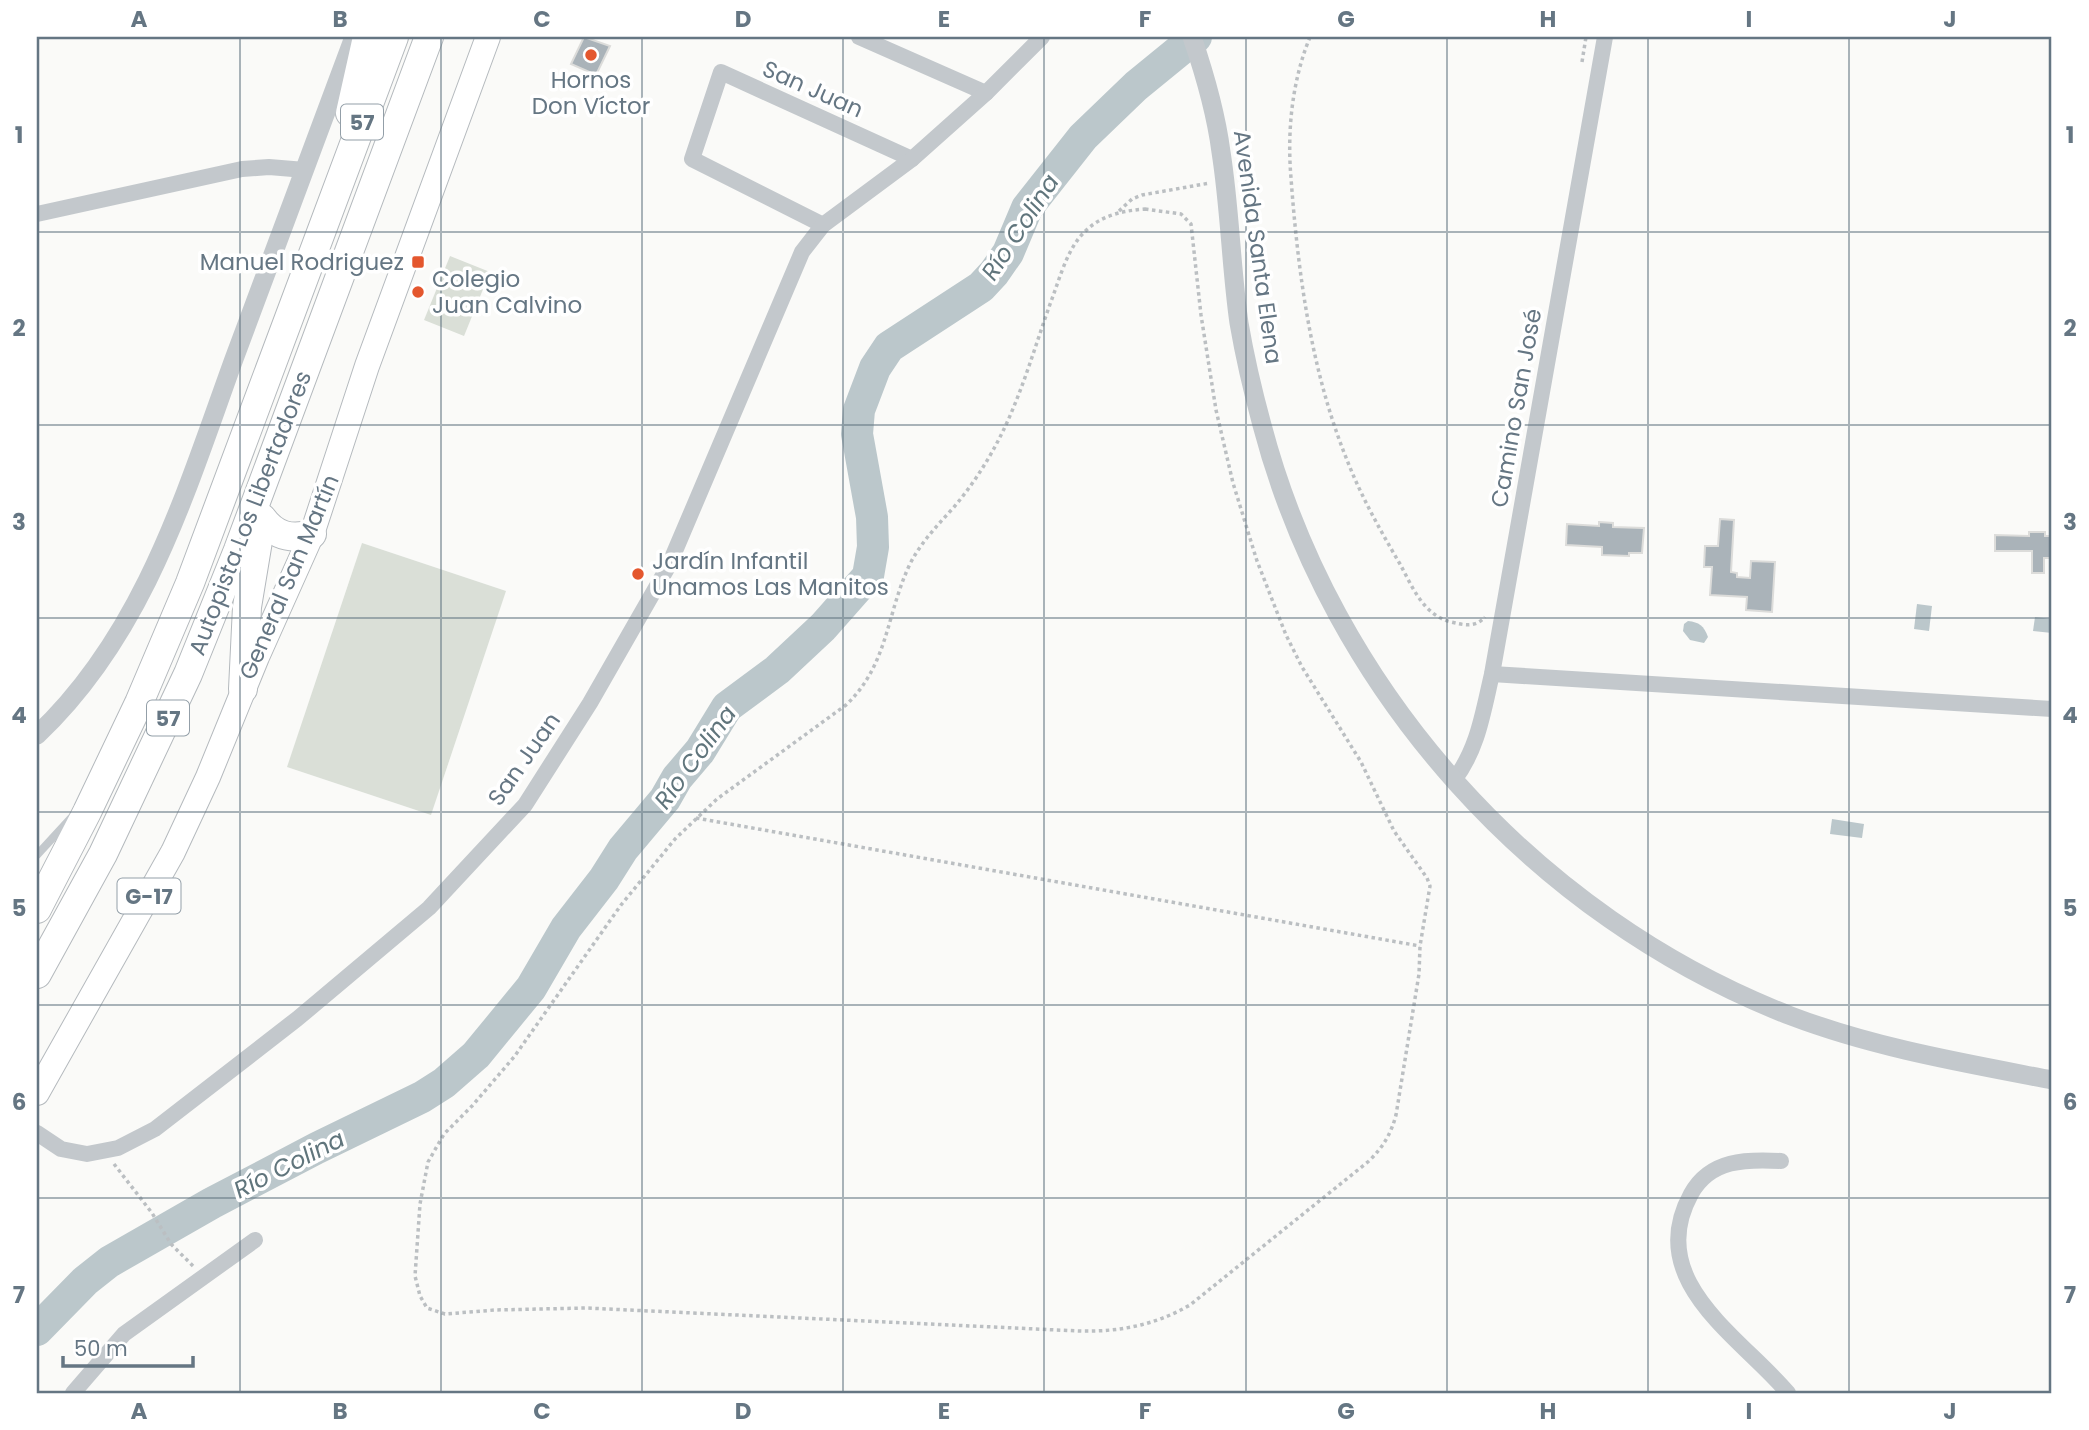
<svg xmlns="http://www.w3.org/2000/svg" width="2089" height="1430" font-family="Poppins,sans-serif">
	<style>
		.green { fill: #dadfd7 }
		.water { fill: #bbc7cb }
		.lines { fill: none; stroke-linecap: round; stroke-linejoin: round }
		.river { stroke: #bbc7cb; stroke-width: 32 }
		.building { fill: #aab3b9; stroke: #dcdcda; stroke-width: 2 }
		.primary-casing { stroke: #b5babe; stroke-width: 26 }
		.motorway-casing { stroke: #b4b9bd; stroke-width: 30 }
		.path { stroke: #bbbfc2; stroke-width: 3.5; stroke-dasharray: 3.5 3.5; stroke-linecap: butt }
		.service { stroke: #c3c8cc; stroke-width: 8 }
		.minor { stroke: #c3c8cc; stroke-width: 16 }
		.tertiary { stroke: #c3c8cc; stroke-width: 19 }
		.primary { stroke: #fff; stroke-width: 24 }
		.motorway { stroke: #fff; stroke-width: 28 }
		.grid { fill: none; stroke: #657683; stroke-width: 2; stroke-opacity: 0.55 }
		.poi-dot { fill: #e4572e; stroke: #fff; stroke-width: 2.5 }
		.labels { text-anchor: middle; dominant-baseline: central; stroke-width: 7; stroke-linejoin: round; paint-order: stroke }
		.shield { fill: #fff; stroke: #939fa8; stroke-width: 2 }
		.shield-label { font-size: 21px; font-weight: bold; fill: #657683 }
		.poi-label { font-size: 23px; fill: #657683; stroke: #fff; text-anchor: start }
		.street-label { font-size: 23px; fill: #657683; stroke: #fff }
		.water-label { font-size: 24px; font-style: italic; fill: #60757c; stroke: #fff }
		.neatline { fill: none; stroke: #657683; stroke-width: 2.5 }
		.grid-label { font-size: 23px; text-anchor: middle; font-weight: bold; fill: #657683 }
	</style>
	<rect width="100%" height="100%" fill="#fafaf8"/>
	<!-- green -->
	<g class="green">
		<path d="M450 256 490 272 464 336 424 320Z"/>
		<path d="M362 543 506 591 431 815 287 767Z"/>
	</g>
	<!-- water -->
	<g class="water">
		<path d="M1917 604 1932 606 1929 631 1914 629Z"/>
		<path d="M2035 617 2052 619V633L2033 631Z"/>
		<path d="M1688 621C1699 622 1704 626 1708 637L1704 643 1690 640 1683 631 1684 624Z"/>
		<path d="M1832 819 1864 824 1862 838 1830 834Z"/>
	</g>
	<g class="lines">
		<!-- river -->
		<path class="river" d="M37 1330 85 1281 109 1262 212 1203 317 1148 422 1097 444 1083 476 1055 531 988 566 928 604 879 623 849 665 799 677 778 700 751 727 707 777 670 823 627 868 576 873 547 872 517 857 434 859 410 875 368 889 347 981 287 994 273 1008 253 1027 208 1083 137 1136 86 1196 37"/>
	</g>
	<!-- building -->
	<g class="building">
		<path d="M584 37 610 46 596 75 571 64Z"/>
		<path d="M1720 519 1734 520 1731 572 1737 573V577L1750 578 1751 561 1775 562 1772 612 1746 610 1747 597 1710 595 1712 567H1704L1705 546H1718Z"/>
		<path d="M1599 522 1613 523V527L1644 528 1642 553H1629V556L1602 555V547L1566 545 1567 524 1599 526Z"/>
		<path d="M2029 532H2045V536H2052V558H2044V573H2032V551H1995V535L2029 536Z"/>
	</g>
	<g class="lines">
		<defs>
			<path id="primary" d="M37 1093 173 852 208 777 257 657 312 534 367 366 488 37"/>
			<g id="motorway">
				<path d="M350 113 367 37"/>
				<path d="M262 518C275 536 291 540 312 534"/>
				<path d="M243 689 247 607 260 529"/>
				<path d="M37 909 87 812 139 703 190 583 394 37"/>
				<path d="M37 974 103 854 188 674 238 550 429 37"/>
			</g>
		</defs>
		<!-- primary casing -->
		<use href="#primary" class="primary-casing"/>
		<!-- motorway casing -->
		<use href="#motorway" class="motorway-casing"/>
		<!-- path -->
		<g class="path">
			<path d="M1310 37C1292 81 1287 131 1291 178 1298 273 1311 371 1347 460 1361 496 1380 530 1400 564 1412 586 1423 615 1451 622 1464 625 1475 628 1485 617"/>
			<path d="M1582 62 1586 37"/>
			<path d="M1145 209 1181 214 1191 224 1201 315 1216 410 1233 483 1257 561 1286 635 1302 667 1361 762 1394 831 1427 878 1430 886 1420 946 1419 974 1396 1115C1391 1134 1383 1147 1369 1161L1190 1305C1155 1325 1120 1332 1079 1331L586 1308 495 1310 445 1314 427 1308 420 1296 415 1276 420 1204 428 1162 444 1134 472 1106 514 1057 621 905 675 839 717 799 846 705C888 665 886 616 909 566 920 543 937 526 954 507 971 487 986 464 998 441 1022 395 1035 345 1053 296 1060 277 1066 255 1079 238 1096 217 1118 211 1145 209Z"/>
			<path d="M1119 211 1132 199 1142 195 1210 183"/>
			<path d="M696 818 1420 946"/>
			<path d="M114 1164 152 1213 171 1244 193 1266"/>
		</g>
		<!-- service -->
		<path class="service" d="M37 855 71 818"/>
		<!-- minor -->
		<g class="minor">
			<path d="M859 37 986 93"/>
			<path d="M37 214 242 169 269 167 305 170"/>
			<path d="M823 225 692 159 721 72 912 159"/>
			<path d="M1492 674 2052 709"/>
			<path d="M1454 780C1478 749 1483 712 1492 674L1605 37"/>
			<path d="M37 1133 61 1149 87 1154 118 1148 155 1129 297 1019 429 908 525 805 590 703 669 565 802 252 823 225 912 159 986 93 1042 37"/>
			<path d="M1781 1161C1747 1159 1710 1159 1691 1194 1643 1281 1741 1337 1788 1393"/>
			<path d="M73 1393 124 1334 255 1240"/>
		</g>
		<!-- tertiary -->
		<g class="tertiary">
			<path d="M1192 37C1205 75 1216 113 1221 152 1230 209 1231 267 1239 323 1245 358 1253 392 1262 425 1332 691 1535 917 1791 1016 1875 1048 1964 1063 2052 1080"/>
			<path d="M37 735C144 634 185 494 234 359 274 252 314 144 354 37"/>
		</g>
		<!-- primary -->
		<use href="#primary" class="primary"/>
		<!-- motorway -->
		<use href="#motorway" class="motorway"/>
	</g>
	<!-- grid -->
	<path class="grid" d="M240 37V1393M441 37V1393M642 37V1393M843 37V1393M1044 37V1393M1246 37V1393M1447 37V1393M1648 37V1393M1849 37V1393M37 232H2052M37 425H2052M37 618H2052M37 812H2052M37 1005H2052M37 1198H2052"/>
	<!-- markers -->
	<g class="poi-dot">
		<circle cx="591" cy="55" r="7"/>
		<rect x="411" y="255" width="14" height="14" rx="3.5"/>
		<circle cx="418" cy="292" r="7"/>
		<circle cx="638" cy="574" r="7"/>
	</g>
	<g class="labels">
		<!-- shield labels -->
		<g class="shield">
			<rect x="341" y="104.5" width="42" height="35" rx="5"/>
			<rect x="147" y="700.5" width="42" height="35" rx="5"/>
			<rect x="117.5" y="878.5" width="63" height="35" rx="5"/>
		</g>
		<g class="shield-label">
			<text x="362" y="122">57</text>
			<text x="168" y="718">57</text>
			<text x="149" y="896">G-17</text>
		</g>
		<!-- poi labels -->
		<g class="poi-label">
			<text x="591" y="80" text-anchor="middle">Hornos<tspan x="591" dy="26">Don Víctor</tspan></text>
			<text x="404" y="262" text-anchor="end">Manuel Rodriguez</text>
			<text x="432" y="279">Colegio<tspan x="432" dy="26">Juan Calvino</tspan></text>
			<text x="652" y="561">Jardín Infantil<tspan x="652" dy="26">Unamos Las Manitos</tspan></text>
		</g>
		<!-- street labels -->
		<g class="street-label">
			<text transform="translate(813 89) rotate(24)">San Juan</text>
			<text transform="translate(1258 247) rotate(82)">Avenida Santa Elena</text>
			<text transform="translate(1516 408) rotate(-80)">Camino San José</text>
			<text transform="translate(250 513) rotate(-69)">Autopista Los Libertadores</text>
			<text transform="translate(289 577) rotate(-67)">General San Martín</text>
			<text transform="translate(524 759) rotate(-55)">San Juan</text>
		</g>
		<!-- water labels -->
		<g class="water-label">
			<text transform="translate(1020 227) rotate(-57)">Río Colina</text>
			<text transform="translate(695 757) rotate(-54)">Río Colina</text>
			<text transform="translate(289 1164) rotate(-27)">Río Colina</text>
		</g>
	</g>
	<!-- border -->
	<rect width="2089" height="1430" fill="none" stroke="#ffffff" stroke-width="77"/>
	<!-- scale -->
	<path d="M63 1356v10h130v-10" fill="none" stroke="#657683" stroke-width="3.5"/>
	<text x="74" y="1356" font-size="21" fill="#657683" stroke="#ffffff" stroke-width="5" paint-order="stroke">50 m</text>
	<rect x="38" y="38" width="2012" height="1354" class="neatline"/>
	<g class="grid-label">
		<text x="139" y="27">A</text>
		<text x="340" y="27">B</text>
		<text x="542" y="27">C</text>
		<text x="743" y="27">D</text>
		<text x="944" y="27">E</text>
		<text x="1145" y="27">F</text>
		<text x="1346" y="27">G</text>
		<text x="1548" y="27">H</text>
		<text x="1749" y="27">I</text>
		<text x="1950" y="27">J</text>
		<text x="19" y="143">1</text>
		<text x="2070" y="143">1</text>
		<text x="19" y="336">2</text>
		<text x="2070" y="336">2</text>
		<text x="19" y="530">3</text>
		<text x="2070" y="530">3</text>
		<text x="19" y="723">4</text>
		<text x="2070" y="723">4</text>
		<text x="19" y="916">5</text>
		<text x="2070" y="916">5</text>
		<text x="19" y="1110">6</text>
		<text x="2070" y="1110">6</text>
		<text x="19" y="1303">7</text>
		<text x="2070" y="1303">7</text>
		<text x="139" y="1419">A</text>
		<text x="340" y="1419">B</text>
		<text x="542" y="1419">C</text>
		<text x="743" y="1419">D</text>
		<text x="944" y="1419">E</text>
		<text x="1145" y="1419">F</text>
		<text x="1346" y="1419">G</text>
		<text x="1548" y="1419">H</text>
		<text x="1749" y="1419">I</text>
		<text x="1950" y="1419">J</text>
	</g>
</svg>
